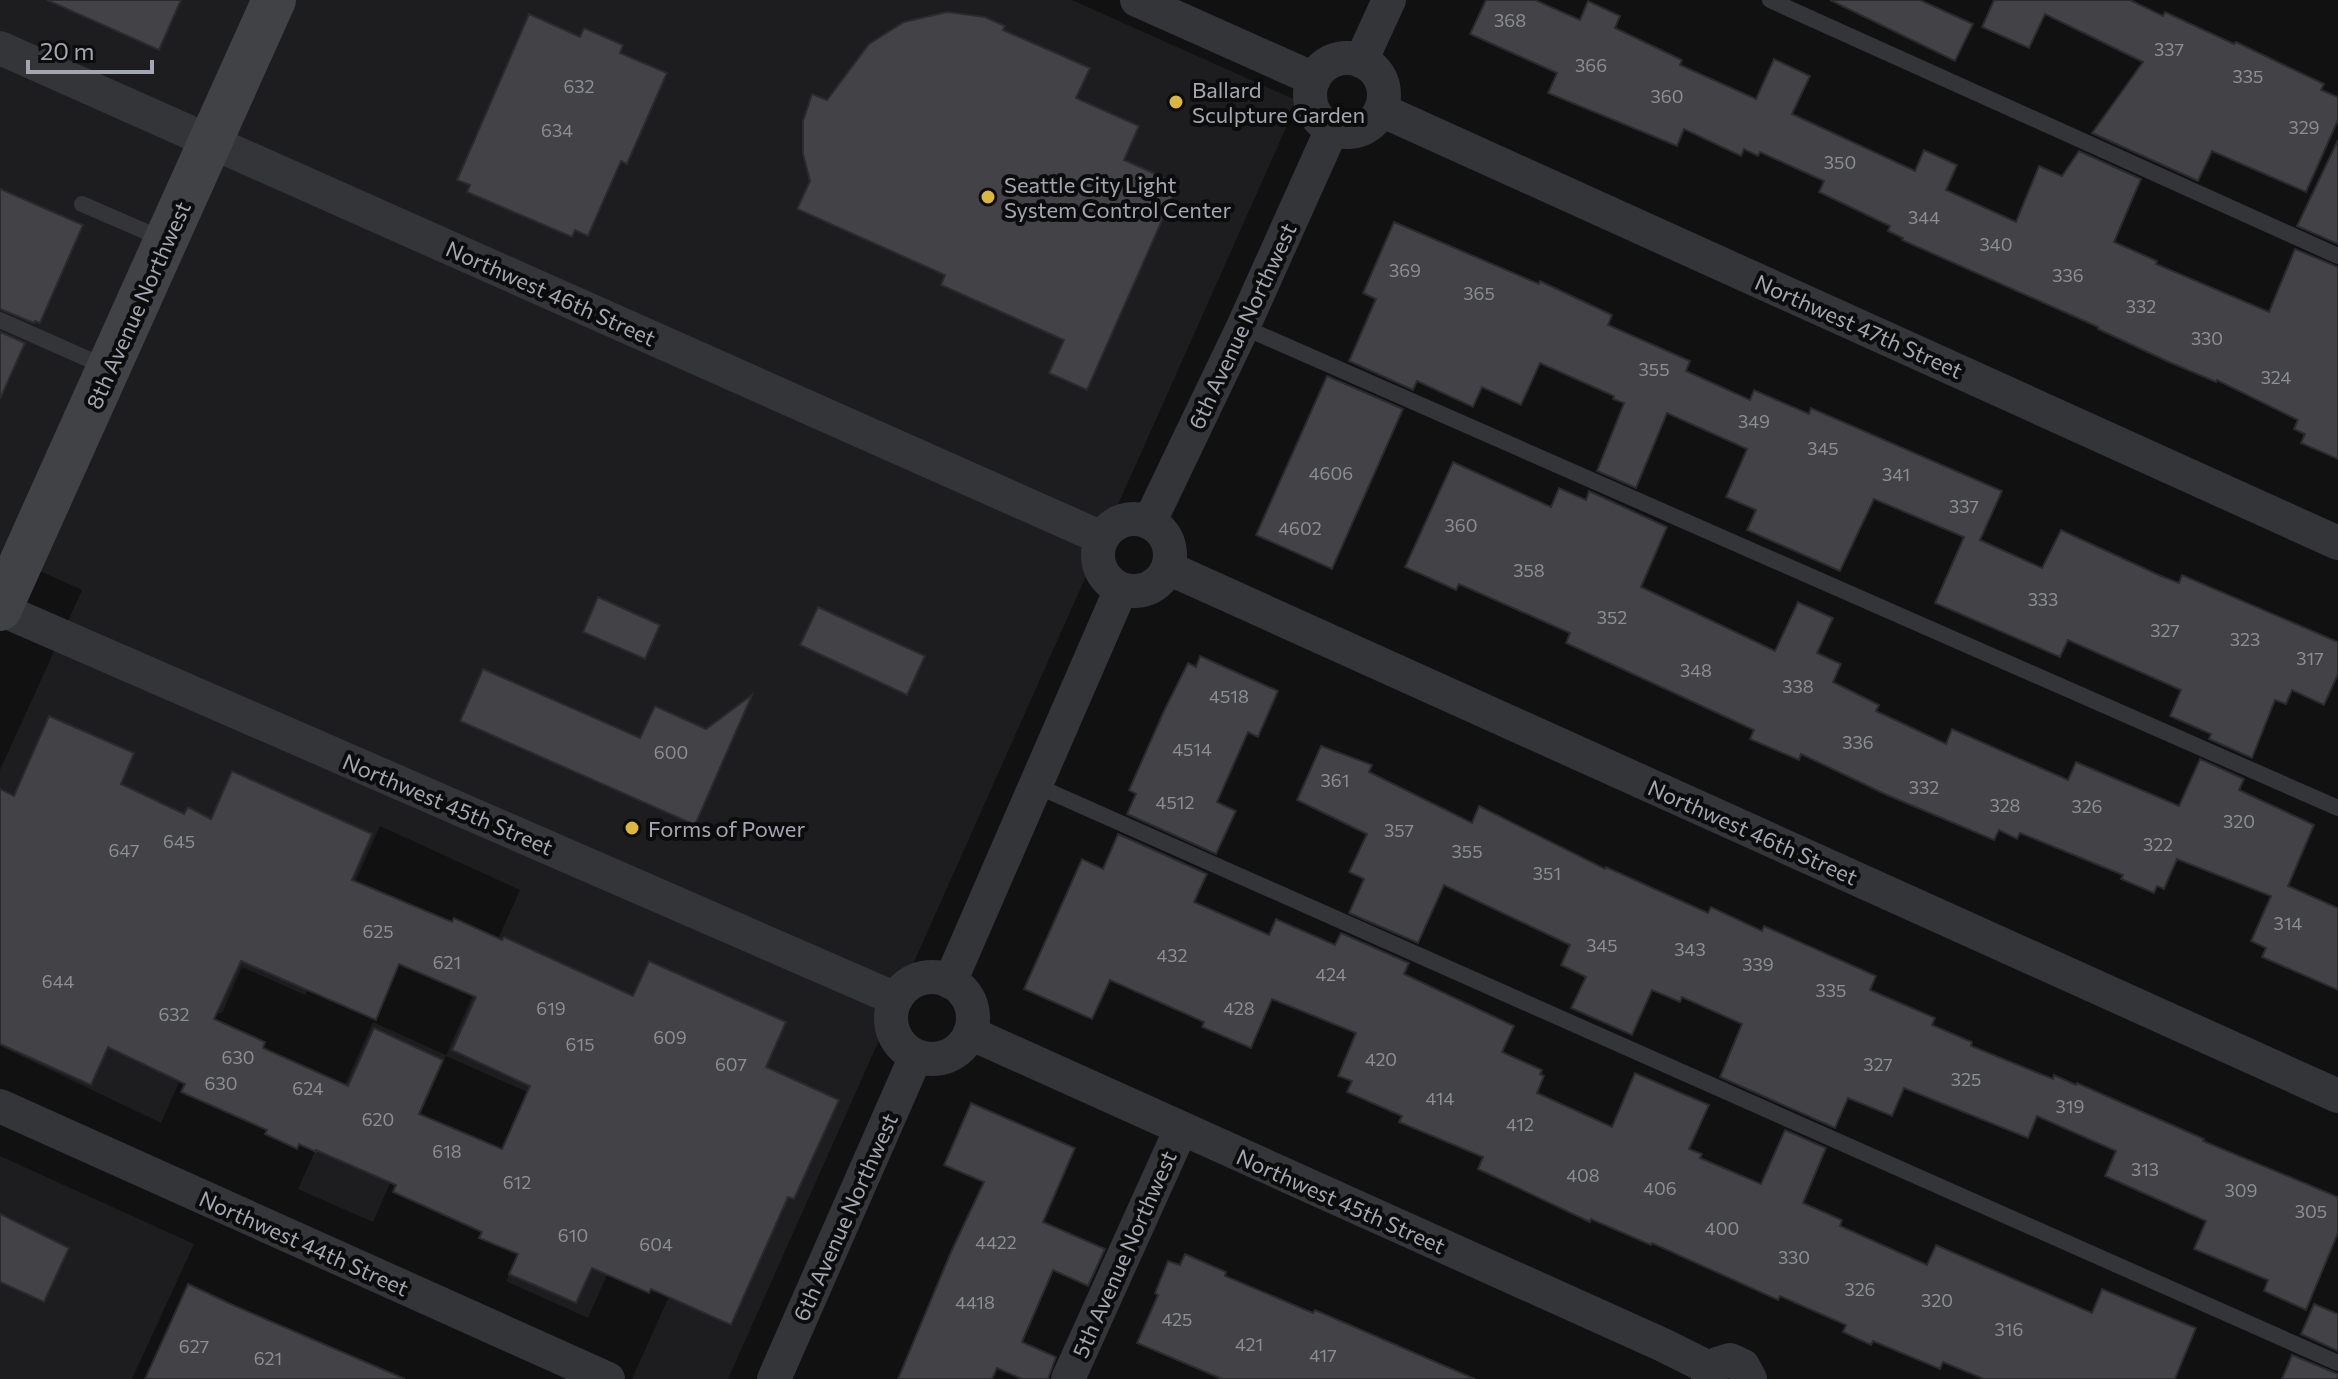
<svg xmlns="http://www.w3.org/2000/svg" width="2338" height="1379" font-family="Commissioner,sans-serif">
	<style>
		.built { fill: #1d1d1f }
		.building { fill: #434347; stroke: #2b2b2e; stroke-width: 2; fill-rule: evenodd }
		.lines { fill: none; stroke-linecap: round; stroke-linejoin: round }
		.lane { stroke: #343539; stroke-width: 16 }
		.street { stroke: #343539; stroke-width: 34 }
		.secondary { stroke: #414246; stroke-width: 44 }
		.poi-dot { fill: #dbb641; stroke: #0c0c0d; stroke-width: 3 }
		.labels { text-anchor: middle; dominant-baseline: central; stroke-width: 8; stroke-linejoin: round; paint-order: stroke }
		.number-label { font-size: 18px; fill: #8c8e96 }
		.poi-label { font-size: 22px; fill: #a4a7b1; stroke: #0c0c0d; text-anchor: start }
		.street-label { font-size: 22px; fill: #a4a7b1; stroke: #0c0c0d }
	</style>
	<rect width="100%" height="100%" fill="#111112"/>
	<!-- built -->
	<g class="built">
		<path d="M0 0H1072L1298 101 728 1379H632L719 1185 650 1177 588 1318 506 1281 579 1115 446 1056 373 1222 298 1189 373 1022 446 1055 520 890 380 826 305 995 242 967 222 1013 209 1014 161 1123 0 1046V770L82 590 0 553Z"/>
		<path d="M0 1156 194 1244 132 1379H0Z"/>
	</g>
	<!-- building -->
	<g class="building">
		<path d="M47 0H181L159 50Z"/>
		<path d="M1486 0H1535L1580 20 1588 1 1620 16 1615 28 1682 60 1680 65 1756 99 1774 59 1810 76 1792 114 1915 171 1924 150 1957 165 1946 190 2016 222 2039 166 2062 176 2079 151 2141 179 2114 242 2157 261 2156 264 2269 312 2295 249 2338 267V459L2301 443 2305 434 2294 429 2298 420 2217 380 2216 382 2169 362 2098 329V327L1902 240 1903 238 1888 231 1890 226 1819 192 1824 181 1760 152 1758 156 1744 149 1741 156 1684 129 1677 146 1548 93 1557 73 1470 34Z"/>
		<path d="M1830 0H1920L1973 24 1955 61Z"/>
		<path d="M1994 0H2130L2163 16 2165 12 2234 44 2236 42 2324 84 2321 90 2338 97V120L2306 192 2212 151 2198 181 2092 133 2143 62 2045 14 2029 48 1982 27Z"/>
		<path d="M947 12 985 17 1005 26 1003 30 1090 68 1076 98 1139 126 1124 160 1178 184 1087 390 1049 373 1064 340 941 285 945 275 797 209 810 181 803 154V121L812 94 827 100 869 44 904 22Z"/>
		<path d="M529 14 580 37 584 28 623 45 620 53 667 73 627 164 621 161 588 236 575 230 572 237 467 192 470 185 457 180Z"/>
		<path d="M2338 140V244L2297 226Z"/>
		<path d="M0 189 83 225 40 323 35 321 34 323 0 309Z"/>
		<path d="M1394 222 1539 284 1540 281 1612 315 1608 325 1690 361 1686 371 1750 400 1754 390 1809 414 1811 408 2002 491 1980 540 2042 568 2061 530 2161 576 2179 583 2182 575 2338 642V674L2324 705 2292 690 2286 704 2275 700 2252 758 2209 739 2211 734 2170 716 2181 690 2068 640 2060 657 1935 603 1964 537 1874 499 1840 571 1747 530 1756 510 1726 497 1747 449 1667 413 1636 488 1597 471 1624 403 1613 399 1614 396 1540 363 1521 405 1482 387 1473 407 1417 381 1413 390 1349 361 1376 299 1363 293Z"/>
		<path d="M0 332 25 343 0 399Z"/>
		<path d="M1327 376 1403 409 1332 569 1256 535Z"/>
		<path d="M1453 462 1551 507 1559 488 1586 500 1589 491 1667 527 1641 587 1775 651 1798 602 1833 618 1817 653 1841 664 1833 682 1879 705 1876 711 1946 744 1952 729 2068 780 2076 762 2179 806 2200 759 2244 779 2239 790 2314 825 2288 886 2338 908V990L2262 957 2266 948 2251 941 2271 896 2177 859 2164 889 2157 886 2154 893 2121 879 2123 875 2020 833 2017 839 1999 830 1994 840 1887 795 1801 754 1799 760 1750 739 1754 730 1566 643 1570 633 1459 584 1456 590 1405 567Z"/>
		<path d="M598 597 660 625 645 659 583 632Z"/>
		<path d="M818 607 925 656 907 695 800 645Z"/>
		<path d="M1200 656 1278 691 1258 737 1248 732 1217 802 1236 811 1216 854 1127 814 1136 794 1129 790 1164 711 1188 663 1196 667Z"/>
		<path d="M483 669 640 738 655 706 706 729 752 695 695 825 460 721Z"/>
		<path d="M49 716 134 753 121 784 184 814 188 807 211 819 232 771 372 834 352 880 452 922 454 918 502 940 504 937 633 996 649 961 786 1022 766 1067 839 1100 794 1199 788 1197 731 1325 651 1289 649 1293 592 1268 576 1303 509 1274 518 1254 479 1238 482 1232 393 1192 396 1185 316 1150V1152L299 1144 297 1149 265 1134 267 1130 181 1092 185 1084 108 1047 91 1085 0 1044V789L14 796ZM241 961 376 1020 399 964 476 997 452 1050 530 1086 502 1149 419 1114 443 1060 374 1028 348 1086 263 1048 265 1042 214 1019Z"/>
		<path d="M1321 746 1372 765 1369 772 1472 823 1479 806 1605 869 1606 867 1708 913 1711 907 1762 931 1764 926 1876 976 1870 990 1935 1018 1932 1025 1972 1042 1971 1046 2053 1079 2054 1075 2076 1085 2077 1083 2204 1139 2203 1141 2338 1197V1233L2306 1310 2264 1291 2268 1280 2194 1249 2206 1221 2105 1176 2116 1151 2037 1116 2028 1138 1904 1088 1892 1116 1848 1098 1835 1128 1720 1077 1742 1024 1682 997 1680 1002 1652 990 1632 1035 1571 1008 1586 977 1561 965 1570 945 1444 885 1418 943 1349 913 1364 879 1349 872 1367 834 1297 800Z"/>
		<path d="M1118 834 1207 874 1194 902 1269 935 1276 919 1335 945 1341 933 1409 963 1404 974 1514 1026 1502 1052 1542 1070 1540 1074 1544 1076 1537 1093 1612 1127 1635 1073 1709 1105 1689 1149 1702 1154 1700 1158 1761 1184 1785 1130 1826 1148 1803 1203 1842 1220 1840 1226 1927 1265 1936 1245 2092 1313 2102 1289 2196 1328 2175 1379H1984L1943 1362 1940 1369 1873 1341 1871 1345 1843 1332 1846 1325 1780 1296 1778 1300 1652 1243 1651 1245 1591 1219 1590 1222 1478 1169 1483 1157 1399 1122 1402 1116 1347 1092 1352 1081 1338 1076 1356 1033 1272 999 1251 1048 1202 1027 1204 1022 1110 980 1092 1019 1024 989 1082 859 1103 869Z"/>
		<path d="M971 1103 1075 1148 1043 1222 1105 1249 1088 1286 1053 1270 1022 1342 1056 1357 1048 1379H1022L997 1368 992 1379H898L951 1252 984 1182 944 1165Z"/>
		<path d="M0 1214 69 1248 44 1302 0 1282Z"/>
		<path d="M1185 1254 1226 1272 1225 1276 1313 1313 1315 1310 1475 1379H1222L1137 1343 1158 1295 1155 1293 1168 1261 1180 1265Z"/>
		<path d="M188 1284 235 1306 405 1379H145Z"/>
		<path d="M2314 1304 2338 1314V1351L2301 1334Z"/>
		<path d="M2292 1355 2338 1374V1379H2282Z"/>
	</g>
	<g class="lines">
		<!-- lane -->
		<g class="lane">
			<path d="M1770 0 2338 256"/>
			<path d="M82 204 165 240"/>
			<path d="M0 320 108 368"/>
			<path d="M1243 327 2338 808"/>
			<path d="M1037 786 2338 1363"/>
		</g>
		<!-- street -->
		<g class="street">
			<path d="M1137 0 1314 79"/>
			<path d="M0 48 1102 538"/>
			<circle cx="1347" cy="95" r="37"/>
			<path d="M1361 61 1389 0"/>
			<path d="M1381 110 2338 543"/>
			<circle cx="1134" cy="555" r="36"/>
			<path d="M1150 521 1243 327 1332 129"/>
			<path d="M1168 568 2338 1096"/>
			<path d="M0 609 896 999"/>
			<circle cx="932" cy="1018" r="41"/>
			<path d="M950 982 1121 589"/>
			<path d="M970 1033 1663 1345 1711 1369"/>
			<path d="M0 1106 608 1379"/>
			<path d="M774 1379 916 1056"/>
			<path d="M1068 1379 1181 1129"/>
			<path d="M1708 1379 1717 1364 1730 1360 1743 1366 1750 1379"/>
		</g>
		<!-- secondary -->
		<path class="secondary" d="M0 609 274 0"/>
	</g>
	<!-- markers -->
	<g class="poi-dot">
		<circle cx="1176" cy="102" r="8"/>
		<circle cx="988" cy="197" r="8"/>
		<circle cx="632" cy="828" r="8"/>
	</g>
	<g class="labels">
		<!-- number labels -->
		<g class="number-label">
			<text x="1510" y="20">368</text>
			<text x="2169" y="49">337</text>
			<text x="1591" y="65">366</text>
			<text x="2248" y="76">335</text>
			<text x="579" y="86">632</text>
			<text x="1667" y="96">360</text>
			<text x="2304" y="127">329</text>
			<text x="557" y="130">634</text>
			<text x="1840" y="162">350</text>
			<text x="1924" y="217">344</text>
			<text x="1996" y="244">340</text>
			<text x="1405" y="270">369</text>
			<text x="2068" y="275">336</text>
			<text x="1479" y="293">365</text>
			<text x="2141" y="306">332</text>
			<text x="2207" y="338">330</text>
			<text x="1654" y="369">355</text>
			<text x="2276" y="377">324</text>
			<text x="1754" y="421">349</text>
			<text x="1823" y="448">345</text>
			<text x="1331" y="473">4606</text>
			<text x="1896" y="474">341</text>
			<text x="1964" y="506">337</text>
			<text x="1461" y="525">360</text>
			<text x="1300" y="528">4602</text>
			<text x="1529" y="570">358</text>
			<text x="2043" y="599">333</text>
			<text x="1612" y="617">352</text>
			<text x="2165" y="630">327</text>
			<text x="2245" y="639">323</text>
			<text x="2310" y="658">317</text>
			<text x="1696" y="670">348</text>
			<text x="1798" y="686">338</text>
			<text x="1229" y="696">4518</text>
			<text x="1858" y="742">336</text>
			<text x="1192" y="749">4514</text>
			<text x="671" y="752">600</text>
			<text x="1335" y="780">361</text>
			<text x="1924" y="787">332</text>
			<text x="1175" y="802">4512</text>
			<text x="2005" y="805">328</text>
			<text x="2087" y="806">326</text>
			<text x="2239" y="821">320</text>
			<text x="1399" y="830">357</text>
			<text x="179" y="841">645</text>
			<text x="2158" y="844">322</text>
			<text x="124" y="850">647</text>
			<text x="1467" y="851">355</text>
			<text x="1547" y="873">351</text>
			<text x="2288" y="923">314</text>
			<text x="378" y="931">625</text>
			<text x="1602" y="945">345</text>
			<text x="1690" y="949">343</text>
			<text x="1172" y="955">432</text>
			<text x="447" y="962">621</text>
			<text x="1758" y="964">339</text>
			<text x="1331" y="974">424</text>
			<text x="58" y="981">644</text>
			<text x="1831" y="990">335</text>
			<text x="551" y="1008">619</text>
			<text x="1239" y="1008">428</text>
			<text x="174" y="1014">632</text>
			<text x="670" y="1037">609</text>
			<text x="580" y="1044">615</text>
			<text x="238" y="1057">630</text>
			<text x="1381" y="1059">420</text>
			<text x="731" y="1064">607</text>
			<text x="1878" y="1064">327</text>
			<text x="1966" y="1079">325</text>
			<text x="221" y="1083">630</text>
			<text x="308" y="1088">624</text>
			<text x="1440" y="1098">414</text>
			<text x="2070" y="1106">319</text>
			<text x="378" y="1119">620</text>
			<text x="1520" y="1124">412</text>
			<text x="447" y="1151">618</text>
			<text x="2145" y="1169">313</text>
			<text x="1583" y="1175">408</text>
			<text x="517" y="1182">612</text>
			<text x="1660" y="1188">406</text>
			<text x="2241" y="1190">309</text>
			<text x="2311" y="1211">305</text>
			<text x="1722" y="1228">400</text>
			<text x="573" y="1235">610</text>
			<text x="996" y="1242">4422</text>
			<text x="656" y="1244">604</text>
			<text x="1794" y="1257">330</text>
			<text x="1860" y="1289">326</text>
			<text x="1937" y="1300">320</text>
			<text x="975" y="1302">4418</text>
			<text x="1177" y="1319">425</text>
			<text x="2009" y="1329">316</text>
			<text x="1249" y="1344">421</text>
			<text x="194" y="1346">627</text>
			<text x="1323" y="1355">417</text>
			<text x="268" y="1358">621</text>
		</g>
		<!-- poi labels -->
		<g class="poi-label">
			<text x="1192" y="89">Ballard<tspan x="1192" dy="25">Sculpture Garden</tspan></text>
			<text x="1004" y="184">Seattle City Light<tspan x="1004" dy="25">System Control Center</tspan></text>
			<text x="648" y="828">Forms of Power</text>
		</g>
		<!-- street labels -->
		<g class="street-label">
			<text transform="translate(551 293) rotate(24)">Northwest 46th Street</text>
			<text transform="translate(138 305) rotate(-66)">8th Avenue Northwest</text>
			<text transform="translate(1242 326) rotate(-65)">6th Avenue Northwest</text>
			<text transform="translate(1859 326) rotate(24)">Northwest 47th Street</text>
			<text transform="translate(448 804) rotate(23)">Northwest 45th Street</text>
			<text transform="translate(1753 832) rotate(24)">Northwest 46th Street</text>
			<text transform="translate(1341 1201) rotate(24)">Northwest 45th Street</text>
			<text transform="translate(845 1217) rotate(-66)">6th Avenue Northwest</text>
			<text transform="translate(304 1243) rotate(24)">Northwest 44th Street</text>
			<text transform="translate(1124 1254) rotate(-66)">5th Avenue Northwest</text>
		</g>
	</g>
	<!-- scale -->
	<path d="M28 60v12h124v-12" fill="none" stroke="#a4a7b1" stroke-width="4"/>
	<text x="40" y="60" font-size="24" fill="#a4a7b1" stroke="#0c0c0d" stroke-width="6" paint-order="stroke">20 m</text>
</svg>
